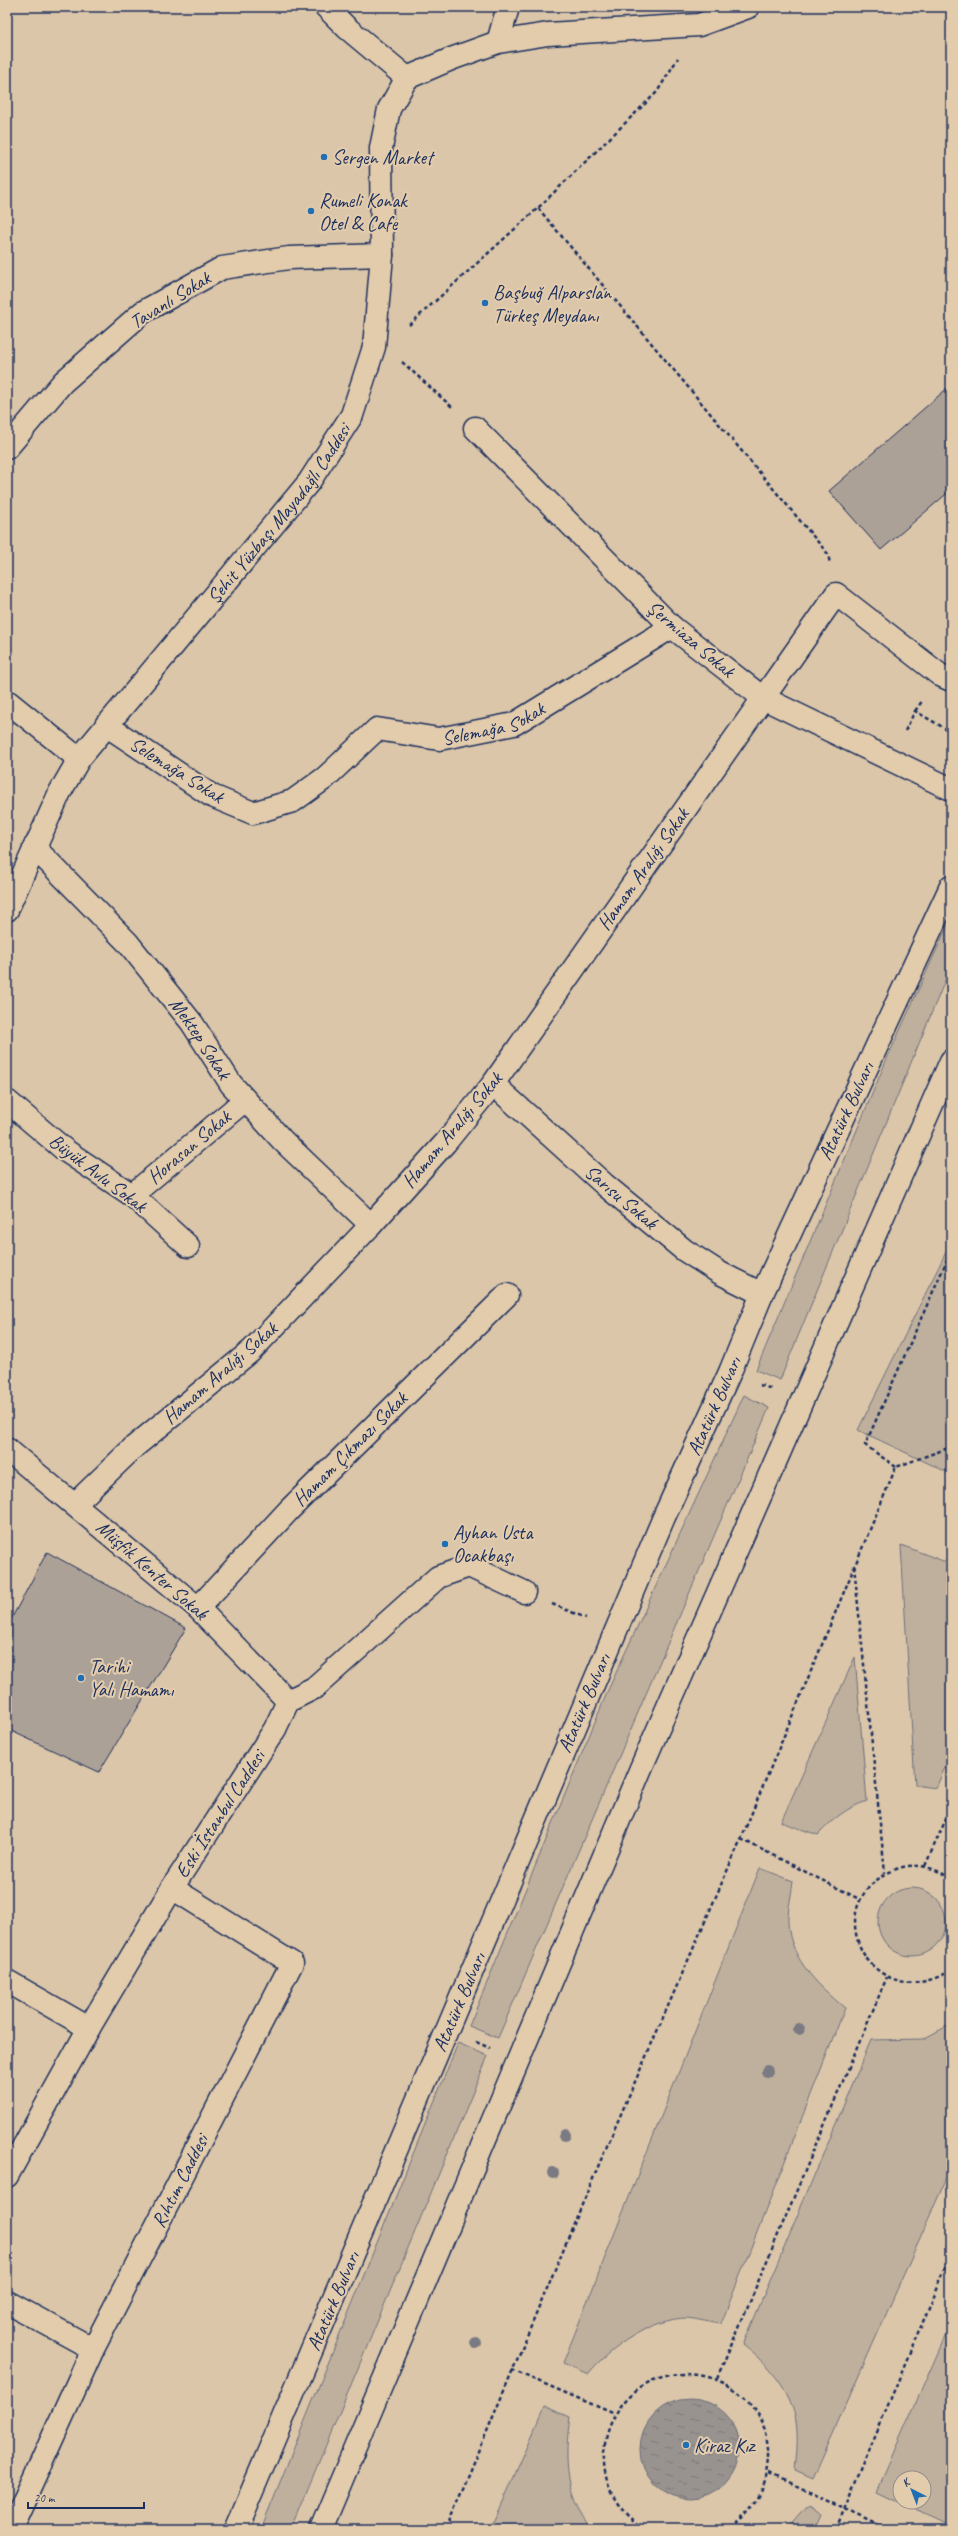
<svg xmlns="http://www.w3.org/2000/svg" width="958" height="2536" font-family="Caveat,sans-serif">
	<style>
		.green { fill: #bfb09d; stroke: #6d707e }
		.water { fill: url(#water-ripples); stroke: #676b7c }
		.building { fill: #aca196; stroke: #1b2f5e }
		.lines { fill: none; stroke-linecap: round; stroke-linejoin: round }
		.minor-casing { stroke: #1b2f5e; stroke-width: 25 }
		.tertiary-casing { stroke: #1b2f5e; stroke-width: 25 }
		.primary-casing { stroke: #1b2f5e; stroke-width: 25 }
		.path { stroke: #1b2f5e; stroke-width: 2.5; stroke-dasharray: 4 3; stroke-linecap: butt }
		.minor { stroke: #e3ccac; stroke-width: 22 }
		.tertiary { stroke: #e3ccac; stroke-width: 22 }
		.primary { stroke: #e3ccac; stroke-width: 22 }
		.tree { fill: #7a7a83 }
		.poi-dot { fill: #1f6fb2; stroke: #e3ccac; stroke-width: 1.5 }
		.labels { text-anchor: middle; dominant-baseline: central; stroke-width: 4; stroke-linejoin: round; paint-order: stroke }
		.poi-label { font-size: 20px; fill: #1b2f5e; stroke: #e3ccac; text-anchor: start }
		.street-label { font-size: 20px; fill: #1b2f5e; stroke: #e3ccac }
	</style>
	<defs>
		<pattern id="water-ripples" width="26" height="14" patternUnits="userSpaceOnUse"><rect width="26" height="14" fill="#999390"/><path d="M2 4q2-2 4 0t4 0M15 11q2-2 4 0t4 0" fill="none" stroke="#7c7879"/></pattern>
	</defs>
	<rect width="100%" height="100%" fill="#dbc6a9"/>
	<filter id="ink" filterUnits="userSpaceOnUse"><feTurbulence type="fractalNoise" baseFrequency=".025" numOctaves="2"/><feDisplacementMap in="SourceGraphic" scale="8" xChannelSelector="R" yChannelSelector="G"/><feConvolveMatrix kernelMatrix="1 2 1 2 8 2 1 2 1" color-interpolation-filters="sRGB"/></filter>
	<g filter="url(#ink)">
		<!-- green -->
		<g class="green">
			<path d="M951 918V966L780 1380 756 1370 886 1061Z"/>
			<path d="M951 1242V1474L858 1430Z"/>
			<path d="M744 1395 769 1408 498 2038 469 2026 609 1688Z"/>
			<path d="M901 1545 951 1564V1754L936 1788 915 1785Z"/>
			<path d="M855 1657 867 1801C846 1808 833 1819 818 1835L781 1822Z"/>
			<path d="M760 1868 793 1881C792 1892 789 1904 788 1915 786 1955 816 1984 845 2008L721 2324C710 2323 698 2319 687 2318 652 2318 609 2348 588 2374L563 2363Z"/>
			<circle cx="912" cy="1922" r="34"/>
			<path d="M951 2024V2168L813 2479 795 2471C796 2458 798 2444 797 2431 795 2394 771 2367 743 2345L871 2040 923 2039Z"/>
			<path d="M458 2043 488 2056 291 2529H261Z"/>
			<path d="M951 2323V2525L901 2502H924V2478H900V2502L877 2491Z"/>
			<path d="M545 2406 570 2417C564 2459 565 2494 592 2529H491Z"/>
			<path d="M808 2505 821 2513 814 2529H787Z"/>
		</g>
		<!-- water -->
		<circle class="water" cx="690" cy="2449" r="50"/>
		<!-- building -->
		<g class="building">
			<path d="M951 385V490L881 550 829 491Z"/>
			<path d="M47 1552 186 1628 99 1772 7 1729V1627Z"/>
		</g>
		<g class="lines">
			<defs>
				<g id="minor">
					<path d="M475 428 672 627 763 698 951 789"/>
					<path d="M7 448 63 382 143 312 222 268 289 258 382 255"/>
					<path d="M7 701 79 759"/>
					<path id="s1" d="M106 725 212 796 253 813 293 801 325 778 377 729 439 739 514 724 672 627"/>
					<path id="s2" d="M34 847 128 943 192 1023 231 1084 283 1141 371 1225"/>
					<path d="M493 1084 605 1185 684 1250 720 1273 762 1294"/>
					<path d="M7 1101 66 1151 132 1195 188 1246"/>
					<path d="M132 1195 245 1100"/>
					<path d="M7 1449 198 1608 288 1701"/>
					<path d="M75 1504 134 1447 251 1351 371 1225 446 1142 493 1084 836 594 940 675 951 680"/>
					<path d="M198 1608 289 1510 507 1295"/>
					<path d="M7 1981 89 2028"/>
					<path d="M7 2176 89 2028 172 1888 275 1729 288 1701 314 1688 438 1577 469 1566 524 1592"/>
					<path d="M7 2302 93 2349"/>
					<path d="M11 2529 93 2349 292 1963 172 1888"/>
				</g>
				<g id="tertiary">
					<path d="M326 7 347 28 407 78"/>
					<path d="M498 42 508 7"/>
					<path id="s3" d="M7 910 60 792 79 759 309 482 352 415 374 347 382 255 381 148 389 109 407 78 451 59 498 42 548 34 699 25 748 7"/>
				</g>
				<g id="primary">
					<path d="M236 2529 664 1517 730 1372 762 1294 951 886"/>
					<path d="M321 2529 641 1768 951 1061"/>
				</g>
			</defs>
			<!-- minor casing -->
			<use href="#minor" class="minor-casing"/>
			<!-- tertiary casing -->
			<use href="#tertiary" class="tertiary-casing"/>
			<!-- primary casing -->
			<use href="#primary" class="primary-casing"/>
			<!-- path -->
			<g class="path">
				<path d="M538 208 828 554 830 564"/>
				<path d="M409 325 538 208 657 92 678 58"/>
				<path d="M402 362 452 407"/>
				<path d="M915 711 923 700"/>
				<path d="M905 731 915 711 951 732"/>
				<path d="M760 1385 772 1389"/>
				<path d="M896 1467 865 1445 951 1251"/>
				<path d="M854 1565 885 1873"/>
				<path d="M552 1604 586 1618"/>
				<path d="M741 1839 861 1900"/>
				<path d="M925 1866 951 1808"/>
				<path d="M951 1879C935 1867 913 1861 894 1870 812 1905 873 2020 951 1970"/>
				<path d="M476 2042 490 2048"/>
				<path d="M512 2370 615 2414"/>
				<path d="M717 2379 887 1977"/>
				<path d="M769 2473 886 2529"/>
				<path d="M446 2529 600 2162 741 1839 896 1467 951 1447"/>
				<path d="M645 2529C565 2480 611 2357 703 2376 721 2380 737 2388 749 2403 761 2418 770 2435 769 2455 768 2486 754 2513 726 2529"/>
				<path d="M836 2529 951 2255"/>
			</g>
			<!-- minor -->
			<use href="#minor" class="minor"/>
			<!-- tertiary -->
			<use href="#tertiary" class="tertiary"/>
			<!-- primary -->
			<use href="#primary" class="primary"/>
		</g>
		<!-- trees -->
		<g class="tree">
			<circle cx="799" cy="2029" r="6"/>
			<circle cx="767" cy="2071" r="6"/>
			<circle cx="565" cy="2135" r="6"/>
			<circle cx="553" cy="2173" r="6"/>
			<circle cx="476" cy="2343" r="6"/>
		</g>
	</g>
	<!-- markers -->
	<g class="poi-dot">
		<circle cx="324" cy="157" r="4"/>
		<circle cx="311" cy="211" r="4"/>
		<circle cx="485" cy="303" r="4"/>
		<circle cx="445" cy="1544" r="4"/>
		<circle cx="81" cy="1678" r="4"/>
		<circle cx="686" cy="2445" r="4"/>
	</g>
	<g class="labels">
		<!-- poi labels -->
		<g class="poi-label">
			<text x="332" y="157">Sergen Market</text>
			<text x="319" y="200">Rumeli Konak<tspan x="319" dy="23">Otel &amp; Cafe</tspan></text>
			<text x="493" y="292">Başbuğ Alparslan<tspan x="493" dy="23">Türkeş Meydanı</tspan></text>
			<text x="453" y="1532">Ayhan Usta<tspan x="453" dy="23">Ocakbaşı</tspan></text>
			<text x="89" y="1666">Tarihi<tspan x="89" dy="23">Yalı Hamamı</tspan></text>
			<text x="694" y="2445">Kiraz Kız</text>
		</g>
		<!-- street labels -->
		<g class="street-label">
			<text transform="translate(170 300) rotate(-32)">Tavanlı Sokak</text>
			<text stroke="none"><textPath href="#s3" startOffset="484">Şehit Yüzbaşı Mayadağlı Caddesi</textPath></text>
			<text transform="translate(691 639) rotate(40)">Şermiaza Sokak</text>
			<text stroke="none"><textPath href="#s1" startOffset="444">Selemağa Sokak</textPath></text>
			<text transform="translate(177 770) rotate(32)">Selemağa Sokak</text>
			<text transform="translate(643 869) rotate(-55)">Hamam Aralığı Sokak</text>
			<text stroke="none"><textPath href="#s2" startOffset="254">Mektep Sokak</textPath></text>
			<text transform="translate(846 1111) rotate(-65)">Atatürk Bulvarı</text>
			<text transform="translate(452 1130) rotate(-50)">Hamam Aralığı Sokak</text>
			<text transform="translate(189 1147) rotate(-40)">Horasan Sokak</text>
			<text transform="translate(98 1173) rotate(37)">Büyük Avlu Sokak</text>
			<text transform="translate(621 1197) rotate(40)">Sarısu Sokak</text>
			<text transform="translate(220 1373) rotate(-41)">Hamam Aralığı Sokak</text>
			<text transform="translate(714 1406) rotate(-66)">Atatürk Bulvarı</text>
			<text transform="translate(350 1449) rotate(-45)">Hamam Çıkmazı Sokak</text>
			<text transform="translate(152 1570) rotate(41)">Müşfik Kenter Sokak</text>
			<text transform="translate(584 1703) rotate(-67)">Atatürk Bulvarı</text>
			<text transform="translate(220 1814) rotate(-57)">Eski İstanbul Caddesi</text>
			<text transform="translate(459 2002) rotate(-67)">Atatürk Bulvarı</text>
			<text transform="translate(180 2181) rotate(-63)">Rıhtım Caddesi</text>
			<text transform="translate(333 2301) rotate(-67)">Atatürk Bulvarı</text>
		</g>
	</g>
	<!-- margin -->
	<rect width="958" height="2536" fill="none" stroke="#e3ccac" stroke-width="24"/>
	<rect x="12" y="12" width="934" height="2512" fill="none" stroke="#1b2f5e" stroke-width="1.5" filter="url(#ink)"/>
	<!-- north arrow -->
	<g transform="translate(912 2490) rotate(318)"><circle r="19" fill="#e3ccac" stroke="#938d8d"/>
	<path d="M0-3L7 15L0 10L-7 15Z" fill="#1f6fb2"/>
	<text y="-6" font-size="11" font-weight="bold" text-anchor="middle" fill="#1b2f5e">K</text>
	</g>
	<!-- scale -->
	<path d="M28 2502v6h116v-6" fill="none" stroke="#1b2f5e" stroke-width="2"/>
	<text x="34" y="2502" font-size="12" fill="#1b2f5e" stroke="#e3ccac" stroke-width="3" paint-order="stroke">20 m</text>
</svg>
